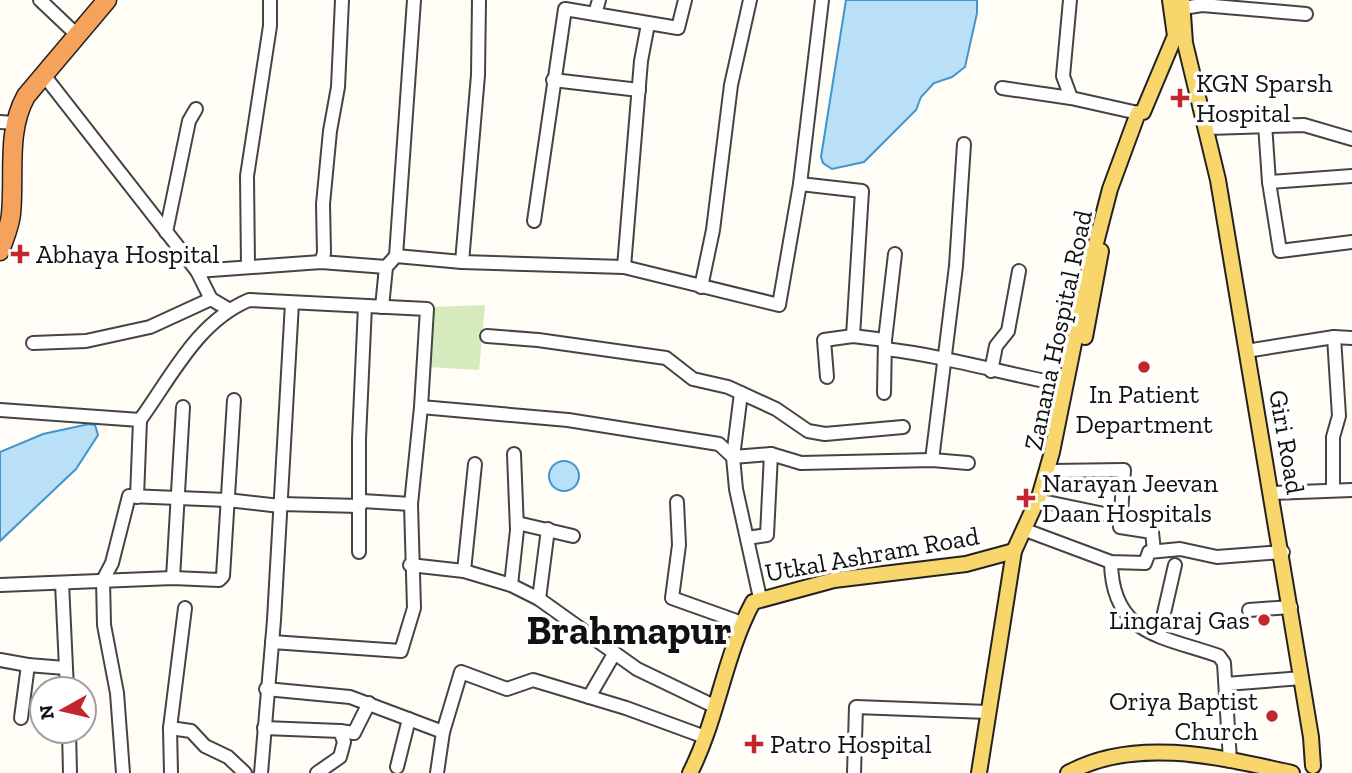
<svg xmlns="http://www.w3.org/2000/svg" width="1352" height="773" font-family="'Zilla Slab',serif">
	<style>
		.green { fill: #d5ebbd }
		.water { fill: #b9e0f7; stroke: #3f96cf; stroke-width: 2 }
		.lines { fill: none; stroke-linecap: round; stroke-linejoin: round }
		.minor-casing { stroke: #444; stroke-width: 16 }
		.major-casing { stroke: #222; stroke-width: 18 }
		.highway-casing { stroke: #222; stroke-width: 21 }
		.minor { stroke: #fff; stroke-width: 12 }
		.major { stroke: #f9d66b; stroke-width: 14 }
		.highway { stroke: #f5a25d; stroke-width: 18 }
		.poi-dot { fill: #c4262e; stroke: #fff; stroke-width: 2.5 }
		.labels { text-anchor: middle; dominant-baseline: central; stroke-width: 7; stroke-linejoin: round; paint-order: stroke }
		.poi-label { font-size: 26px; fill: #111; stroke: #fff; text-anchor: start }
		.street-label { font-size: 26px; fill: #111; stroke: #fff }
		.town-label { font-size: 40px; font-weight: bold; fill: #111; stroke: #fff }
	</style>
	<rect width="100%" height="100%" fill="#fffdf5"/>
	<!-- green -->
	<path class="green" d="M485 305 479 370 429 367 432 307Z"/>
	<!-- water -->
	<g class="water">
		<path d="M846 0H977V13L965 67 952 77 934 83 921 97 916 110 864 162 832 169 823 163 821 157Z"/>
		<path d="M89 424 95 425 98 435 76 469 0 541V452L43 434Z"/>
		<circle cx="564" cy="476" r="15"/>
	</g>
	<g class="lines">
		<defs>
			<g id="minor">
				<path d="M40 0 76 34"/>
				<path d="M1070 0 1063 76 1071 98"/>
				<path d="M1183 8 1202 5 1306 14"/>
				<path d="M595 14 599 0"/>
				<path d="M43 74 197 271 211 299 228 309"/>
				<path d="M553 80 639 90"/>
				<path d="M1002 88 1071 98 1138 113"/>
				<path d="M0 122 15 123"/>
				<path d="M1265 124 1269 182 1280 251 1352 242"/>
				<path d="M1208 128 1304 125 1352 139"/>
				<path d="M1269 182 1352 176"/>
				<path d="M800 184 862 191 853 336"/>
				<path d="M534 221 565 9 678 28 685 0"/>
				<path d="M166 232 189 121 196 109"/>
				<path d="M396 256 462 262 624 267 779 305 800 184 822 0"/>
				<path d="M321 262 324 253 323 204 330 131 338 87 342 0"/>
				<path d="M462 262 478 75 479 0"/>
				<path d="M248 266 247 176 270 26V0"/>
				<path d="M624 267 641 61 648 24"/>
				<path d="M197 271 321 262 386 267"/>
				<path d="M701 287 713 230 731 85 750 0"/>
				<path d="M382 307 386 267 396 256 414 0"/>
				<path d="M487 336 538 340 666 358 693 379 728 387 776 409 808 431 825 434 903 427"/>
				<path d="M33 343 86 341 150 327 211 299"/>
				<path d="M885 349C946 356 1005 374 1065 385"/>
				<path d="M1246 351 1334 337 1352 338"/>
				<path d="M991 371 996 346 1008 331 1019 271"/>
				<path d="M827 377 824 340 853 336 885 340"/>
				<path d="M741 393 733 457 771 454 801 463 932 460 968 463"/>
				<path d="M884 393 885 340 895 254"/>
				<path d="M0 410 140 420C172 376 197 322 249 300L427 309 421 407 568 420 719 444 733 457 736 489 760 598"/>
				<path d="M932 460 956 266 964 144"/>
				<path d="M1052 471 1124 470 1120 527 1152 532 1154 551"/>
				<path d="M1333 490V437L1339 416 1334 337"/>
				<path d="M1272 493 1352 490"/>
				<path d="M137 497 140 420"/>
				<path d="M362 501 411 504"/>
				<path d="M1042 501 1123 518"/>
				<path d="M677 502 679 545 672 598 742 623"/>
				<path d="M280 504 360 506"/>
				<path d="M517 523 573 536"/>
				<path d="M1028 531 1111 562 1145 563 1149 552 1180 549 1217 557 1283 552"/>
				<path d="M747 538 767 535 771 454"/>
				<path d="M359 552V439L365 306"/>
				<path d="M1111 562C1112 635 1162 636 1219 656L1224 663 1230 761"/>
				<path d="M410 565 464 571 511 585 539 599 637 669 716 707"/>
				<path d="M464 571 475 464"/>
				<path d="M173 578 183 407"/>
				<path d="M62 583 67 689"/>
				<path d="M0 585 173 578 219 580 223 576 234 400"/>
				<path d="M511 585 517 530 514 454"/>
				<path d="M539 599 548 529"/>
				<path d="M1249 610 1291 607"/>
				<path d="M1159 635 1175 565"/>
				<path d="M272 642 401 651 414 608 411 504 421 407"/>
				<path d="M0 660 28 665"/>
				<path d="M1226 684 1302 678"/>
				<path d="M266 689 350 697 443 732"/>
				<path d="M589 697 614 654"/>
				<path d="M21 718 28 665 65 668"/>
				<path d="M170 728 191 731 205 746 228 757 245 773"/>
				<path d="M264 728 340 731 344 742 340 757 317 773"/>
				<path d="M69 731 70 773"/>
				<path d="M340 731 354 733 369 703"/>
				<path d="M397 767 409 719"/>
				<path d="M123 773 117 693 104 625 103 580 112 563 129 496 227 500 280 506"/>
				<path d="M171 773 170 728 185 608"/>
				<path d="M261 773 274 620 292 303"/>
				<path d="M437 773 443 732 461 672 507 689 533 680 626 708 705 737"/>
				<path d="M854 773 856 707 988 712"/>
			</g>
			<g id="major">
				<path d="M1182 0 1185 43 1218 180 1311 737 1313 766"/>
				<path d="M1085 337 1101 251"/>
				<path d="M690 773C718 718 724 656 753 602L834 580 966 564 1014 551"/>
				<path d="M979 773 1014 551 1040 494 1052 452 1088 274 1110 189 1138 113 1143 112 1175 36 1170 0"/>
				<path d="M1068 773C1135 736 1220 757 1292 773"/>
			</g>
			<path id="highway" d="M0 251C4 239 10 226 11 214 15 174 6 132 26 96L107 0"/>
		</defs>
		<!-- minor casing -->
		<use href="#minor" class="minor-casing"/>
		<!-- major casing -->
		<use href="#major" class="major-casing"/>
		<!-- highway casing -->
		<use href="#highway" class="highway-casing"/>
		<!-- minor -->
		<use href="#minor" class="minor"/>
		<!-- major -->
		<use href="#major" class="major"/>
		<!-- highway -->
		<use href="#highway" class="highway"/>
	</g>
	<!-- markers -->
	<g class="poi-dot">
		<path d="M1176.5 87.5h7v7h7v7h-7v7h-7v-7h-7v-7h7z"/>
		<path d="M16.5 243.5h7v7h7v7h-7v7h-7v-7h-7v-7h7z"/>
		<circle cx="1144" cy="367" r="7"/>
		<path d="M1022.5 487.5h7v7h7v7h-7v7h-7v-7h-7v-7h7z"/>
		<circle cx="1264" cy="620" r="7"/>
		<circle cx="1272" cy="716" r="7"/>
		<path d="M750.5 733.5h7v7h7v7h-7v7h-7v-7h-7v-7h7z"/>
	</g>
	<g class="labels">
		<!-- poi labels -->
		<g class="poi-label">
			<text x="1196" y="83">KGN Sparsh<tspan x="1196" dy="30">Hospital</tspan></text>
			<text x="36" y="254">Abhaya Hospital</text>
			<text x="1144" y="394" text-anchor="middle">In Patient<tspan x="1144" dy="30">Department</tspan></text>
			<text x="1042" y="483">Narayan Jeevan<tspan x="1042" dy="30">Daan Hospitals</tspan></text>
			<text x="1250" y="620" text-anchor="end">Lingaraj Gas</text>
			<text x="1258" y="701" text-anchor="end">Oriya Baptist<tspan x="1258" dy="30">Church</tspan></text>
			<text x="770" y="744">Patro Hospital</text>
		</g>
		<!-- street labels -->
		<g class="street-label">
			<text transform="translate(1058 330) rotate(-78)">Zanana Hospital Road</text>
			<text transform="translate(1287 442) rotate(80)">Giri Road</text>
			<text transform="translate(872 554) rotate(-10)">Utkal Ashram Road</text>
		</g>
		<!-- town labels -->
		<g class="town-label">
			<text x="629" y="630">Brahmapur</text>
		</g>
	</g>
	<!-- north arrow -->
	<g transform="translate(63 710) rotate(262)"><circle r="33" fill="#ffffff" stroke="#a0a0a0" stroke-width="2"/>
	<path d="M0-5L12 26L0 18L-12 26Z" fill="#c4262e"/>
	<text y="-10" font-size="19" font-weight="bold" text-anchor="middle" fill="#111111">N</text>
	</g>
</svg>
